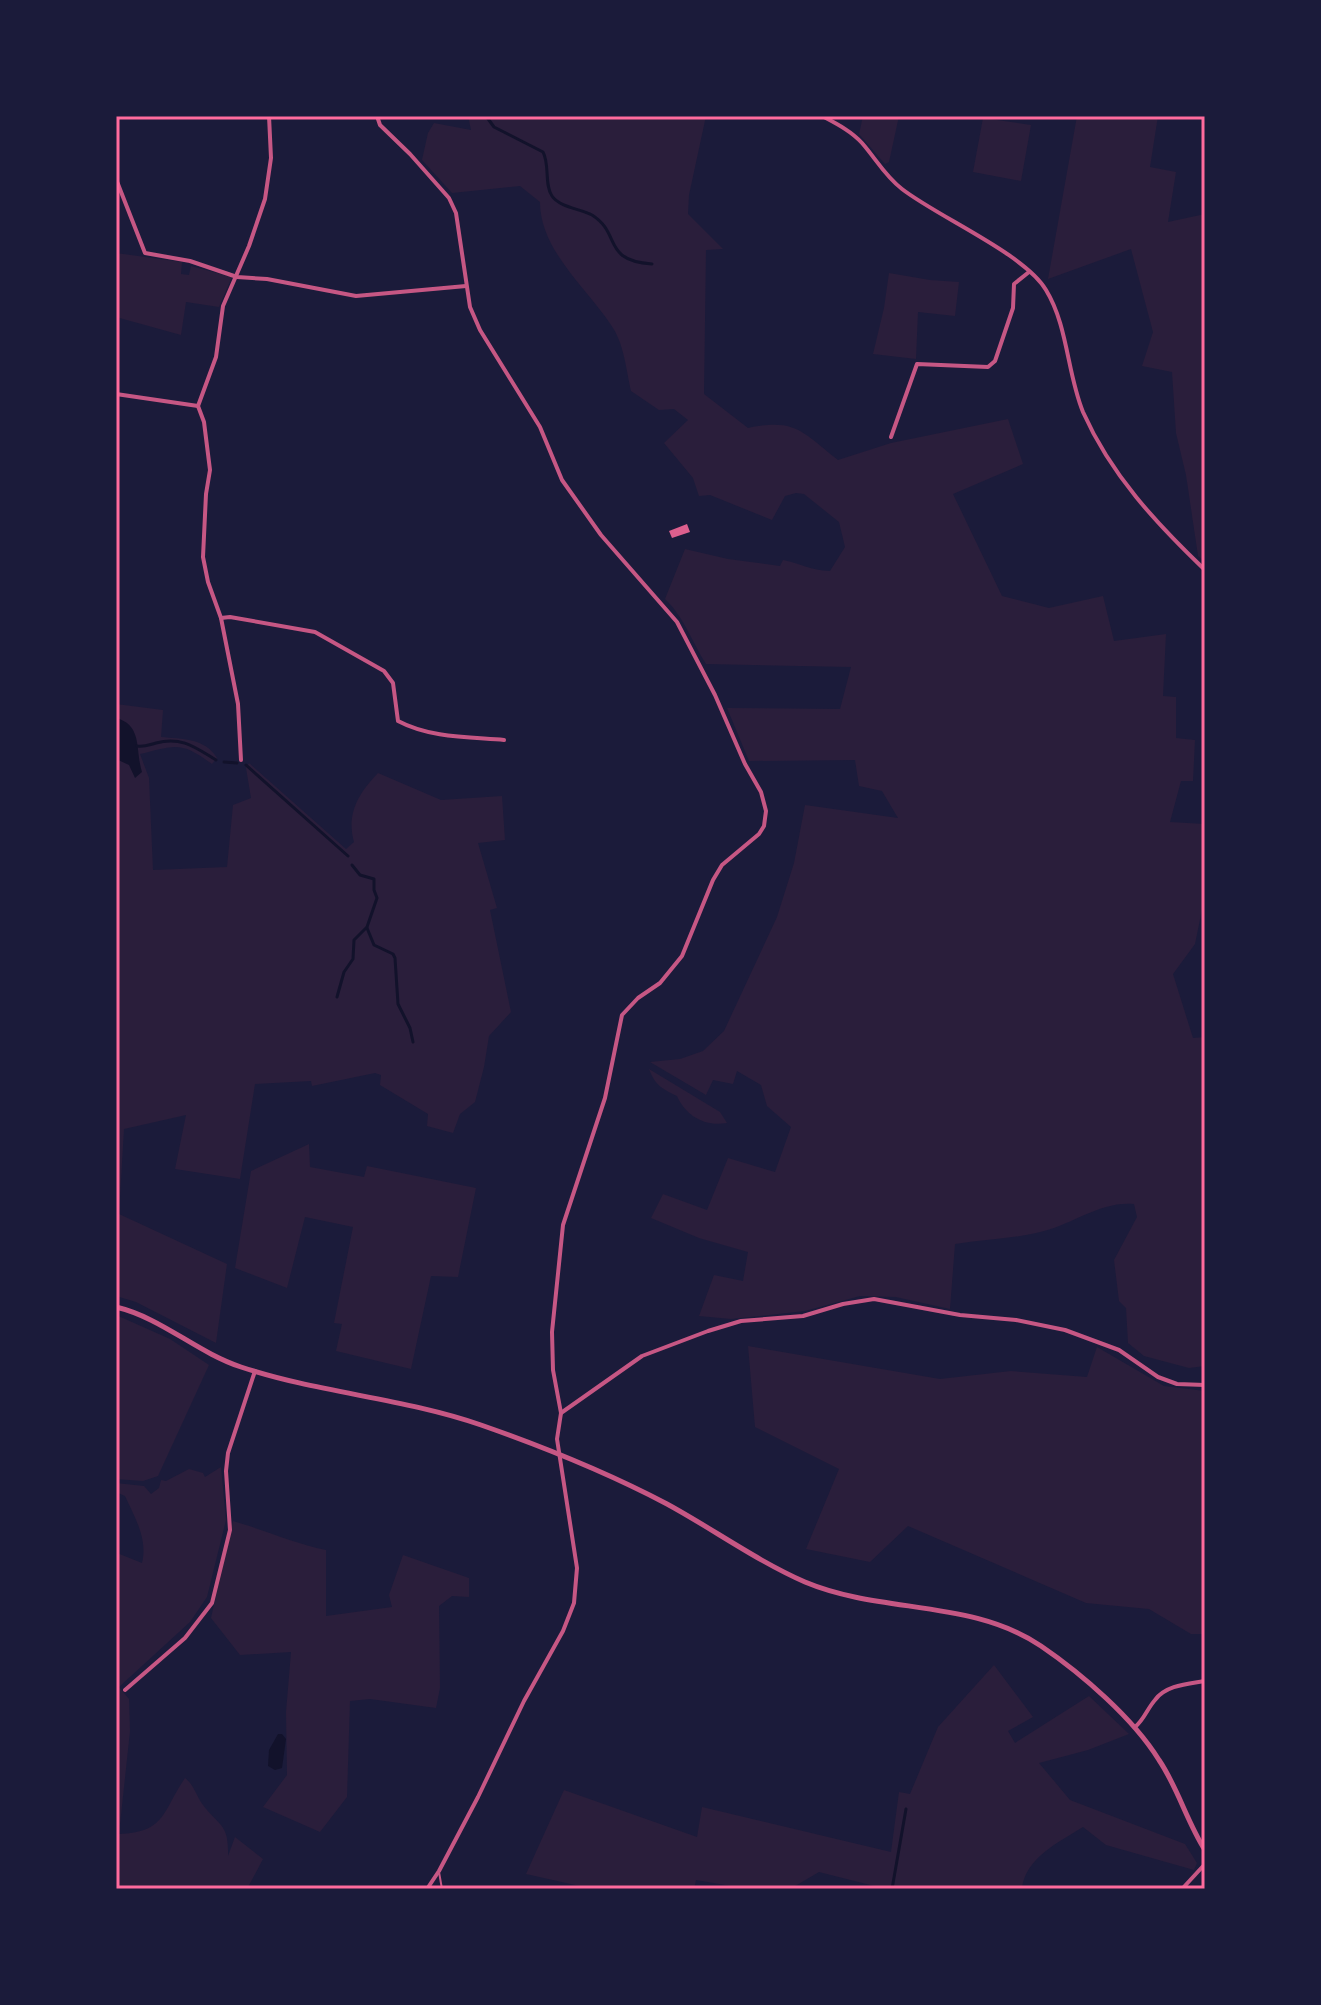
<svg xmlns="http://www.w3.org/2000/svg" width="1321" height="2005" font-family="'Titillium Web',sans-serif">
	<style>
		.green { fill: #2a1e3b }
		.water { fill: #12122b }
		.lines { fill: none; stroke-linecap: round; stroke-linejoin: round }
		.stream { stroke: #12122b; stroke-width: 3 }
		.building { fill: #dd5f8e }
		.service { stroke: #c65784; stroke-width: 2 }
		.minor { stroke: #c65784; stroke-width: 4 }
		.tertiary { stroke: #c65784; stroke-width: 5 }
		.neatline { fill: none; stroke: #ff6b9d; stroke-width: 3 }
	</style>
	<rect width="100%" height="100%" fill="#1b1b3a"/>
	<!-- green -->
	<g class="green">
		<path d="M468 116H706L689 195 688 214 723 249 706 250 704 394 748 428C796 418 802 432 838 460L891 443 1008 419 1023 464 953 494 1002 596 1049 608 1103 596 1114 641 1166 634 1163 696 1176 697V738L1195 740 1193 781H1181L1170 822 1205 824V895L1195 944 1173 974 1193 1038 1205 1037V1366L1189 1368 1144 1356 1128 1343 1126 1308 1119 1301 1114 1260 1137 1217 1134 1204C1101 1201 1075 1223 1044 1231 1015 1239 985 1239 955 1244L950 1309 896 1297 860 1296 805 1311 731 1319 699 1316 714 1275 743 1281 748 1252 699 1238 651 1218 663 1194 707 1210 728 1158 775 1172 791 1127 767 1106 761 1085 737 1071 733 1084 713 1080 706 1095 650 1062 680 1059 703 1051 724 1031 777 917 794 863 805 805 898 818 882 791 859 786 855 760 749 761 727 708 840 709 851 667 706 664C692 642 684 617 665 599L685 549 728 559 780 566 783 560C802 564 810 570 830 571L845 547 839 522 804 494 796 493 785 496 772 520 710 495 699 496 693 478 664 443 688 420 674 409 659 410 631 391C626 369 624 343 611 325 586 287 540 250 540 202L520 186 452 193 422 160 428 133 434 123 471 130Z"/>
		<path d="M863 116H899L889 162 885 164 859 134Z"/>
		<path d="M1077 116H1158L1150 167 1176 172 1168 222 1205 214V562L1198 556 1186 475 1176 433 1172 372 1142 366 1153 332 1131 249 1048 279Z"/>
		<path d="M983 118 1031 125 1021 181 973 172Z"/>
		<path d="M116 253 182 262 181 274 189 275 191 266 232 277 219 307 186 302 181 335 116 317Z"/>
		<path d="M889 273 930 280 959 282 955 316 918 312 916 359 873 354 884 308Z"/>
		<path d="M116 704 163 710 161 737C182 739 205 738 217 758L212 764C181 741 176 745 140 754L149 778 153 870 227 867 233 805 251 798 246 768 249 763 346 849 354 842C346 813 359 793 378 773L441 800 502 796 505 840 478 843 497 908 490 910 511 1012 489 1036 484 1067 475 1102 460 1114 453 1133 427 1126 428 1114 380 1085 381 1075 375 1073 312 1086 311 1081 255 1084 240 1179 175 1169 186 1115 124 1129 119 1214 227 1264 216 1343 136 1302 116 1296Z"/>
		<path d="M649 1069 720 1112 727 1123C705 1127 686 1116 677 1096 662 1089 655 1085 649 1069Z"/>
		<path d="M309 1144 310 1167 364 1177 367 1166 476 1188 458 1277 431 1276 411 1369 336 1351 342 1324 334 1323 353 1227 305 1217 287 1288 235 1268 251 1171Z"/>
		<path d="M116 1315 170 1339 209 1365 158 1476 143 1481 116 1479Z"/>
		<path d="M748 1346 940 1379 1011 1371 1087 1377 1097 1347 1164 1386 1205 1391V1634H1191L1149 1609 1086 1603 908 1526 870 1562 806 1549 839 1469 755 1427Z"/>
		<path d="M221 1467 226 1520 207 1597 190 1622 119 1687 129 1699 130 1731 119 1834C166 1832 162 1812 185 1778 195 1786 196 1796 203 1805 220 1827 229 1824 228 1856L235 1837 263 1859 247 1889H116V1555L117 1553 142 1563C148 1539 135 1518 125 1496L116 1492V1483L144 1486 151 1494 159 1488 161 1480 166 1481 189 1469 203 1473 205 1477Z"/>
		<path d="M233 1521C264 1530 294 1543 326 1550V1616L392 1607 389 1595 403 1555 469 1578V1597L452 1596 439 1606 440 1688 436 1708 370 1699 350 1701 347 1797 320 1832 263 1807 287 1775 286 1712 291 1652 240 1655 211 1618Z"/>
		<path d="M994 1665 1033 1717 1008 1731 1015 1743 1089 1696 1129 1734 1088 1750 1039 1763 1070 1800 1185 1844 1197 1863 1194 1870 1106 1845 1083 1827C1059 1842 1025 1858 1022 1889H886L819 1872 790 1889H748L696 1880 694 1889H593L526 1874 564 1790 697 1837 702 1807 891 1852 899 1792 910 1794 938 1727Z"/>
	</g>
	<!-- water -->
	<g class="water">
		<path d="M116 718C143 725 135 750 142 772L135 778 129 765 116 759Z"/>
		<path d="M278 1734H282L286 1739 282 1768 275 1770 268 1766 269 1750Z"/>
	</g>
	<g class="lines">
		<!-- stream -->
		<g class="stream">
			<path d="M486 116 494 127 543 152C550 165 544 184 552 196 559 207 581 209 592 215 622 234 601 260 652 264"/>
			<path d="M137 746C146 747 148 745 156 743 182 736 196 748 216 760"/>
			<path d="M224 762 237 763"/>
			<path d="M246 765 348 856"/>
			<path d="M367 928 374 945 393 954 395 958 398 1004 410 1028 413 1042"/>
			<path d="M337 997 344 972 353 959 354 940 367 927 377 898 374 890V879L360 875 352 865"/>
			<path d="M892 1889 906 1809"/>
		</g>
	</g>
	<!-- building -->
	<path class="building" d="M687 524 690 532 672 538 669 531Z"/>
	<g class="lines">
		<!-- service -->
		<path class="service" d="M439 1872 442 1889"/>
		<!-- minor -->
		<g class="minor">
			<path d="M377 116 380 125 410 154 449 198 456 213 470 307 480 330 540 427 562 480 601 535 677 622 715 695 745 764 761 792 766 811 764 826 759 834 722 865 713 880 682 956 660 983 638 998 622 1015 605 1098 563 1225 552 1332 553 1370 561 1413 557 1439 577 1568 574 1603 563 1631 524 1701 478 1797 439 1871 427 1889"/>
			<path d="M822 116C837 124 851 131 862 143 876 159 885 176 902 189 938 217 1025 254 1046 290 1068 326 1067 373 1083 412 1111 475 1156 523 1205 570"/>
			<path d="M116 179 145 253 190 261 237 277 267 279 356 296 466 286"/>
			<path d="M116 394 198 406"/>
			<path d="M891 437 917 364 988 367 995 361 1013 308 1014 284 1029 272"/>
			<path d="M221 618 230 617 315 632 384 671 393 683 398 721C430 738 469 737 504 740"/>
			<path d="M241 760 238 704 221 618 208 582 203 557 206 494 210 470 204 422 198 406 216 357 223 306 249 246 265 199 271 158 269 116"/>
			<path d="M561 1413 642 1356 708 1331 741 1321 803 1316 843 1304 874 1299 960 1315 1016 1320 1065 1330 1119 1350 1158 1377 1177 1384 1205 1385"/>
			<path d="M125 1690 185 1638 212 1603 230 1530 226 1471 228 1453 255 1371"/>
			<path d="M1135 1727C1144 1720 1147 1709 1155 1700 1166 1685 1188 1684 1205 1681"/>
			<path d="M1182 1889 1205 1864"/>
		</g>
		<!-- tertiary -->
		<path class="tertiary" d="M116 1307C162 1318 196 1352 241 1367 319 1393 403 1398 481 1425 541 1446 610 1474 667 1504 713 1529 757 1561 805 1582 881 1614 972 1599 1041 1646 1082 1674 1133 1718 1159 1760 1178 1788 1187 1822 1205 1850"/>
	</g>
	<!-- border -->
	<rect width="1321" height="2005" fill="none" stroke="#1b1b3a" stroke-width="236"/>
	<rect x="118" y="118" width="1085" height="1769" class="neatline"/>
</svg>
